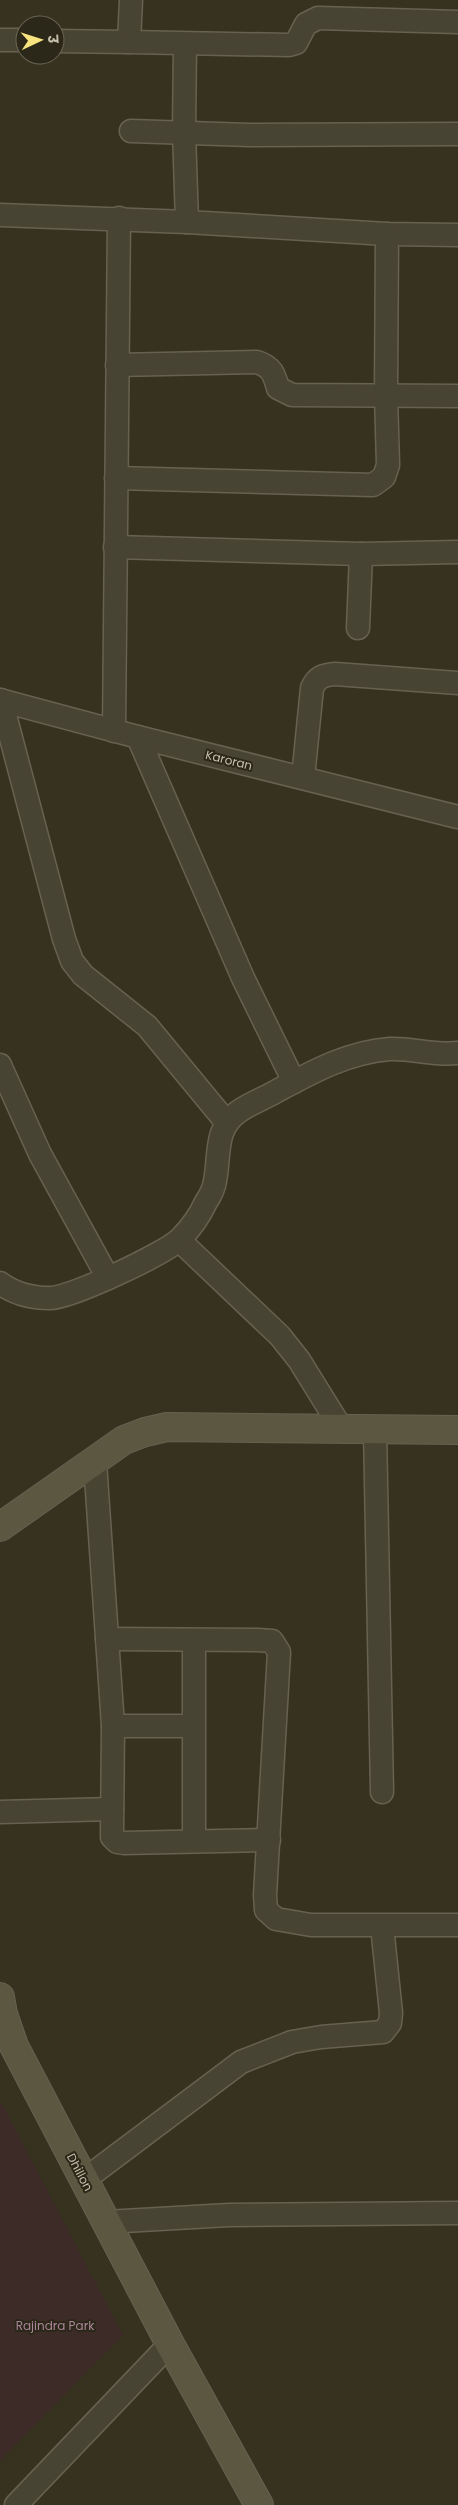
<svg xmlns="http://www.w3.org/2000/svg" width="458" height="2505" font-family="Poppins,'Noto Sans Devanagari',sans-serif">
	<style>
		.green { fill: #3c2b26 }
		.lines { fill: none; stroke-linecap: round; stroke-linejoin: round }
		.street-casing { stroke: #666151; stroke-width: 25 }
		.secondary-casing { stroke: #666151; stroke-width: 30 }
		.street { stroke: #484433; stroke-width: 22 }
		.secondary { stroke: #5b5741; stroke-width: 28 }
		.labels { text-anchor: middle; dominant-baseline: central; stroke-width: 4; stroke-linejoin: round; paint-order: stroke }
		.street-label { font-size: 12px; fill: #c5c0ad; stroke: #2c2819 }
		.park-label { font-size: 12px; fill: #aa8499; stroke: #2c2819 }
	</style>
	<rect width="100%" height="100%" fill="#373220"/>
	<!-- green -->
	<path class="green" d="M0 2100 123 2335 0 2461Z"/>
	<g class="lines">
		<defs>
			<g id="street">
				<path d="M0 40H25"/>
				<path d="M55 41 129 42 131 0"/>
				<path d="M129 42 289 45 296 43 306 24 318 18 458 22"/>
				<path d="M185 44 184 132 187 222"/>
				<path d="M131 131 249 135 458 134"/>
				<path d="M0 215 187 222 387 234 458 235"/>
				<path d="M117 365 257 362C272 367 274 374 278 388L292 395 458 396"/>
				<path d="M116 478 373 485 384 477 388 465 386 395 387 234"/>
				<path d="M115 547 361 554 358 628"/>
				<path d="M361 554 458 552"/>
				<path d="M0 700 138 737 458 817"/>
				<path d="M1 700 64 939 72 961 83 975 147 1026 227 1123"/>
				<path d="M114 731 119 218"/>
				<path d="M138 737 243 978 294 1082"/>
				<path d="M303 778 312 688C317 677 323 675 335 674L458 683"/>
				<path d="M0 1065 40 1154 108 1278"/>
				<path d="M179 1240 280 1336 299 1360 343 1431"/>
				<path d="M0 1283C15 1294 31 1298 50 1298 71 1298 164 1254 180 1239 190 1229 200 1215 206 1202 210 1196 214 1188 215 1181 220 1157 214 1128 238 1112 249 1104 263 1099 275 1092 312 1072 348 1052 390 1049 413 1048 435 1056 458 1053"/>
				<path d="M375 1430 382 1792"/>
				<path d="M95 1462 113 1726 112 1837 117 1842 124 1843 269 1840"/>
				<path d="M107 1639 258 1640 272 1641 279 1652 265 1895 266 1910 276 1919 311 1925H458"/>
				<path d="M194 1641V1841"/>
				<path d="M113 1726H193"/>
				<path d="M0 1812 112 1809"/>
				<path d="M84 2180 241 2062 292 2042 321 2037 383 2032 390 2023 391 2013 382 1926"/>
				<path d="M106 2222 229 2215 458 2213"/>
				<path d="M16 2505 170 2344"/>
			</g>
			<g id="secondary">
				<path d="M0 1527 124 1440 145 1432 167 1427 458 1430"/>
				<path d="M0 1997 3 2014 14 2046 170 2344 259 2505"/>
			</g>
		</defs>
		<!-- street casing -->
		<use href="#street" class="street-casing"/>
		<!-- secondary casing -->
		<use href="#secondary" class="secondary-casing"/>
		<!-- street -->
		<use href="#street" class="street"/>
		<!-- secondary -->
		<use href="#secondary" class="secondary"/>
	</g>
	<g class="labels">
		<!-- street labels -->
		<g class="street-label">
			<text transform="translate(229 760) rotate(14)">Karoran</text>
			<text transform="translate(80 2172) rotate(62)">Dhillon</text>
		</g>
		<!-- park labels -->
		<g class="park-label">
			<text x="55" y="2325">Rajindra Park</text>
		</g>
	</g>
	<!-- north arrow -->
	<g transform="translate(40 40) rotate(86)"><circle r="24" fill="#2c2819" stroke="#696554"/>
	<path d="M0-4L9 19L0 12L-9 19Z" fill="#f8e37e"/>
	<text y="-8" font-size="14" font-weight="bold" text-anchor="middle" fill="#c5c0ad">उ</text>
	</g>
</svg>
